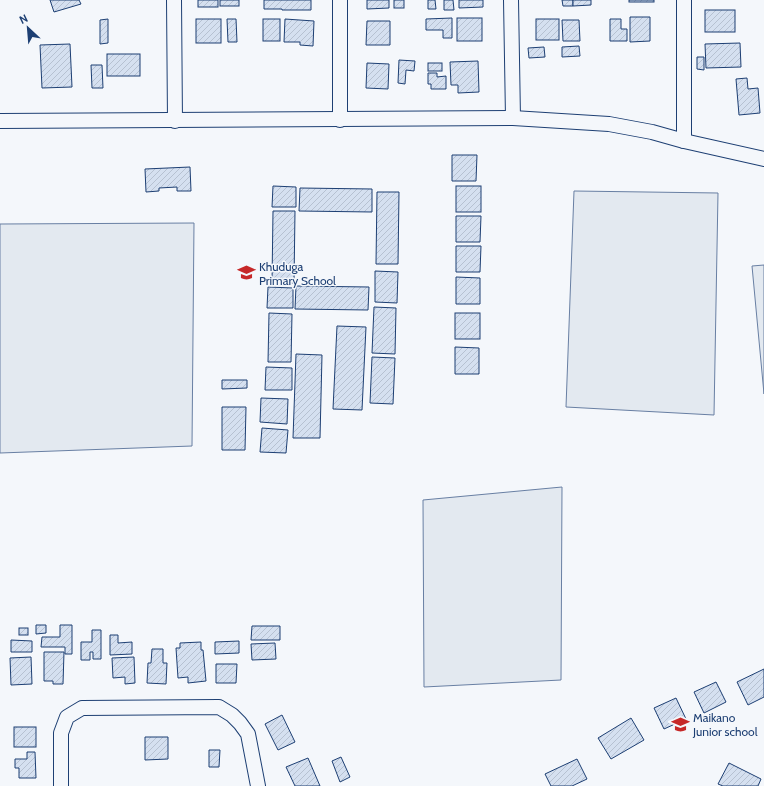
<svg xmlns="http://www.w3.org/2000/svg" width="764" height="786" font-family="Cabin,sans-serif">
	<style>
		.pitch { fill: #e3e9f0; stroke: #687fa3 }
		.building { fill: url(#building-hatch); stroke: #1d3f73 }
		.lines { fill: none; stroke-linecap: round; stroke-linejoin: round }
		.minor-casing { stroke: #1d3f73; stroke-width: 16 }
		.minor { stroke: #f4f7fb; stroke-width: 14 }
		.labels { text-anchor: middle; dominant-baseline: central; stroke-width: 3; stroke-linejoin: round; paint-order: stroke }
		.poi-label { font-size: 12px; fill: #1d3f73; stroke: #f4f7fb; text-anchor: start }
	</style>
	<defs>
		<pattern id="building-hatch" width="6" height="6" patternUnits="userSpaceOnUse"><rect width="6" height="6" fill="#d5e0f0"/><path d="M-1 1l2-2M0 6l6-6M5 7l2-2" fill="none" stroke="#b6c1d1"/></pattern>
	</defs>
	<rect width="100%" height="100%" fill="#f4f7fb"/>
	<!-- pitch -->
	<g class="pitch">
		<path d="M574 191 718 193 714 415 566 407Z"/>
		<path d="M194 223 192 446 0 453V224Z"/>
		<path d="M764 265V394L752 266Z"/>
		<path d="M562 487 561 680 424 687 423 500Z"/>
	</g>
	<!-- building -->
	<g class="building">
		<path d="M50 0H79L81 4 54 12Z"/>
		<rect x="198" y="0" width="20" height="7"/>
		<rect x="220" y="0" width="19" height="6"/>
		<path d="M264 0H311V10H282V9H264Z"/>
		<path d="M367 0H389V8L367 9Z"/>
		<rect x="394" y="0" width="10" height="8"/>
		<path d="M428 0H435L436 9H428Z"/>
		<path d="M444 0H453L454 10H444Z"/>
		<path d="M459 0H483V7L459 8Z"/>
		<path d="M562 0H573V6H563Z"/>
		<path d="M573 0H591V5L573 6Z"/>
		<rect x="629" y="0" width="25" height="2"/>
		<rect x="705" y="10" width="30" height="22"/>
		<path d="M630 17H650V41L630 42Z"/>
		<path d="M452 18V38H443V30H426V19Z"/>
		<rect x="457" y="18" width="25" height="23"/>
		<path d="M108 19V43L100 44V20Z"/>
		<rect x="196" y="19" width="25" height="24"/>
		<path d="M227 19H236L237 42H228Z"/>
		<rect x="263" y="19" width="17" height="22"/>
		<path d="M285 19 314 21 313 46 300 45V42H284Z"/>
		<rect x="536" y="19" width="23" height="21"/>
		<path d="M610 19H621V29H627V41H610Z"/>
		<path d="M562 20H579L580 41H563Z"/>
		<path d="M367 21H390V45H366Z"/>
		<path d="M740 43 741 67 706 68 705 44Z"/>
		<path d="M70 44 72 87 42 88 40 45Z"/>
		<path d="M579 46 580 56 562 57V47Z"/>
		<path d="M544 47 545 57 529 58 528 48Z"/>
		<rect x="107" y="54" width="33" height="22"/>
		<path d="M697 57H704V70L697 69Z"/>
		<path d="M399 60 415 61 414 71 406 70 405 84 398 83Z"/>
		<path d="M478 61 479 92 458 93V85H451L450 62Z"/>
		<path d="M367 63 389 64 388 89 366 88Z"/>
		<rect x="428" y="63" width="14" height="8"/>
		<path d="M91 65H102L103 88H92Z"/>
		<path d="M428 73H437V77L446 76V89H431V84H428Z"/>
		<path d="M747 78 748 89 758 88 760 113 739 115 736 79Z"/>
		<path d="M452 155H477L476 181H452Z"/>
		<path d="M190 167 191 191H177V187L159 188V191L146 192 145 169Z"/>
		<path d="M273 186 296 187V207H272Z"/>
		<rect x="456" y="186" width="25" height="26"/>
		<path d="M300 188 372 189V212L299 211Z"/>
		<path d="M377 192H399L398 264H376Z"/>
		<path d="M273 211H295L294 283H272Z"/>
		<path d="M456 216H481L480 242H456Z"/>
		<path d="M456 246H481L480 272H456Z"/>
		<path d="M375 271 398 272 397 303 375 302Z"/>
		<path d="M456 277 480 278V304H456Z"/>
		<path d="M296 286 369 287 368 310 295 309Z"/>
		<path d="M268 287 293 288V308H267Z"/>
		<path d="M374 307 396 308 395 354 372 353Z"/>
		<path d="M269 313 292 314 291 362H268Z"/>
		<rect x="455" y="313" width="25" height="26"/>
		<path d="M337 326 366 327 362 410 333 409Z"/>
		<path d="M455 347 479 348V374H455Z"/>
		<path d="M296 354 322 355 320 438H293Z"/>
		<path d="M372 357 395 358 393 404 370 403Z"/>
		<path d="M266 367 292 368V390H265Z"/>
		<path d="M222 380H247V388L222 389Z"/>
		<path d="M261 398 288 399 287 424 260 422Z"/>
		<path d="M222 407H246L245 450H222Z"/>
		<path d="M262 428 288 430 286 453 260 452Z"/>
		<path d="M36 625H46V633L36 634Z"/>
		<path d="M60 625H72V654H65V647H41L42 637H60Z"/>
		<path d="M252 626H280V640H251Z"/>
		<rect x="19" y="628" width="9" height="7"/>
		<path d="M92 630H101V659H93V652H90V660H81V642H92Z"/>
		<path d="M110 635H118V643L132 642V654L110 655Z"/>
		<path d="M11 640 32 641V652H11Z"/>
		<path d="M239 641V653L215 654V642Z"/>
		<path d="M201 642V650H203L206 681 188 683V677L178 678 176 648H180V643Z"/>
		<path d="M275 643 276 659 252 660 251 644Z"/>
		<path d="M152 649H163V663H167L166 684 147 683 148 663H151Z"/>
		<path d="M44 652H64L63 684H53V681H44Z"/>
		<path d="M31 657 32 684 11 685 10 658Z"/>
		<path d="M134 657 135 683 125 684V677L113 678 112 658Z"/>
		<path d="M216 664H237L236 683H216Z"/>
		<path d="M764 669V697L748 705 737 682Z"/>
		<path d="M716 682 726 702 704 713 694 692Z"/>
		<path d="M676 698 686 719 664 729 654 708Z"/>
		<path d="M282 715 295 742 278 750 265 724Z"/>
		<path d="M631 718 644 740 611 759 598 738Z"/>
		<rect x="14" y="727" width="22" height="20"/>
		<path d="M145 737H168V759L145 760Z"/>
		<path d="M209 750H220L219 767H209Z"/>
		<path d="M27 752H35L36 778H19V768H15V759H27Z"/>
		<path d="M341 757 350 777 340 782 332 761Z"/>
		<path d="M308 758 320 786H295L286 767Z"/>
		<path d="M577 759 587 779 572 786H551L545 774Z"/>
		<path d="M729 763 761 779 758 786H723L718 784Z"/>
	</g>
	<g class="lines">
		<defs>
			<g id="minor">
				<path d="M174 0 175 121"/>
				<path d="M511 0 513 118"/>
				<path d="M684 0V141"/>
				<path d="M340 120V0"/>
				<path d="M0 121 513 118 609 124 652 132 684 141 764 159"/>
				<path d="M61 786V733L67 717 82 708 219 707 232 715 240 723 248 734 258 786"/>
			</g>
		</defs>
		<!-- minor casing -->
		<use href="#minor" class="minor-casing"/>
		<!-- minor -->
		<use href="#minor" class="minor"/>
	</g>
	<!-- icons -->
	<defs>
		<symbol id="school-bare" viewBox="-9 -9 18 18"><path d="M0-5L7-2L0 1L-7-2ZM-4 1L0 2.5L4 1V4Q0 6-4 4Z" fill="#c62828" stroke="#f4f7fb" stroke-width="2.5" paint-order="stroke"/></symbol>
	</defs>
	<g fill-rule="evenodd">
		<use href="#school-bare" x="234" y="260" width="25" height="25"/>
		<use href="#school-bare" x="668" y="712" width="25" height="25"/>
	</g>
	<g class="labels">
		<!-- poi labels -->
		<g class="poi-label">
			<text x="259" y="266">Khuduga<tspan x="259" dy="14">Primary School</tspan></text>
			<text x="693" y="717">Maikano<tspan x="693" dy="14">Junior school</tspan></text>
		</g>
	</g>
	<!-- north arrow -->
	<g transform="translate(28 28) rotate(334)" stroke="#f4f7fb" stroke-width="3" paint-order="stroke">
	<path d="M0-3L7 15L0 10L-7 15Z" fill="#1d3f73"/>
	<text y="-6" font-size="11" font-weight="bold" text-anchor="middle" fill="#1d3f73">N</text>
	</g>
</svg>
